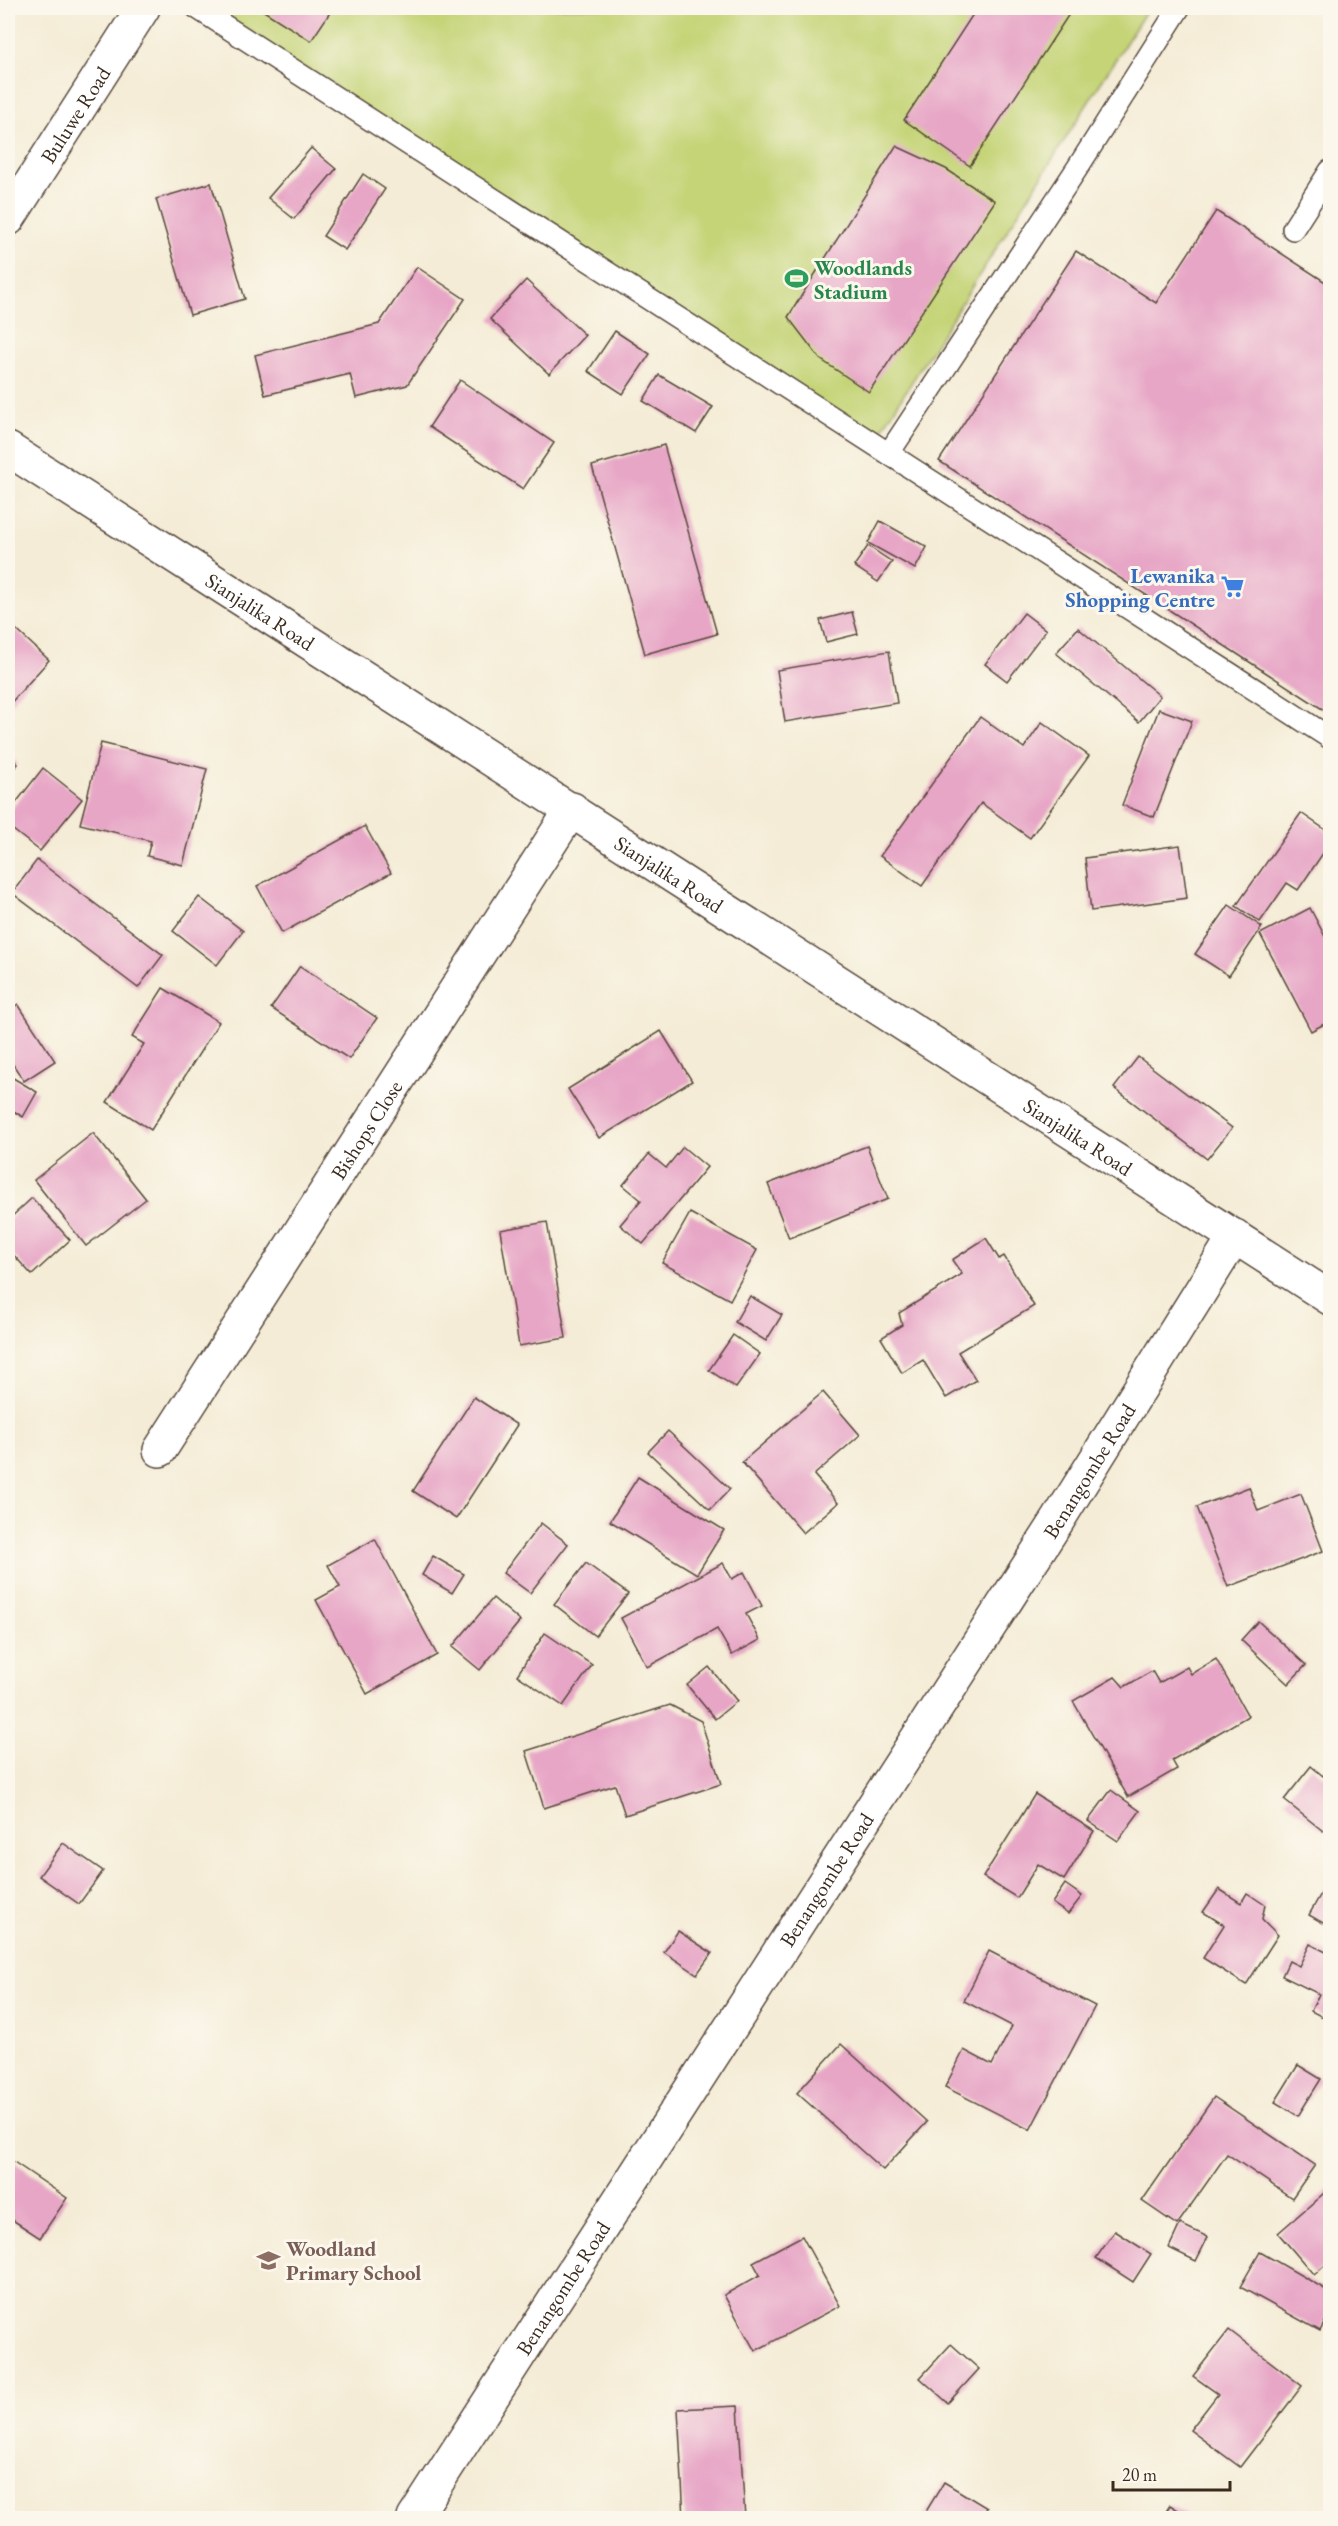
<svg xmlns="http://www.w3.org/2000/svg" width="1338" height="2526" font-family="'EB Garamond',serif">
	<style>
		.pitch { fill: #c5d477; stroke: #807f4a; stroke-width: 1.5 }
		.building { fill: #e7a6c6 }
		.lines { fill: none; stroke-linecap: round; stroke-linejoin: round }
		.service-casing { stroke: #57473a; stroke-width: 24 }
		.minor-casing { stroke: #57473a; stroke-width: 36 }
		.tertiary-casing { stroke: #57473a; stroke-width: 36 }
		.service { stroke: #fff; stroke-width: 21 }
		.minor { stroke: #fff; stroke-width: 33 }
		.tertiary { stroke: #fff; stroke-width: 33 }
		.labels { text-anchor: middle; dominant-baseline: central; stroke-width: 6; stroke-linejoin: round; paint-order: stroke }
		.street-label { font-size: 21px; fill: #3b2a1e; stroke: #fbf7ec }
		.leisure-label { font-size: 21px; font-weight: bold; fill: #27864d; stroke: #fbf7ec; text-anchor: start }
		.shop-label { font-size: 21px; font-weight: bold; fill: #366cbe; stroke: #fbf7ec; text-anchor: end }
		.education-label { font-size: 21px; font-weight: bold; fill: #785e54; stroke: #fbf7ec; text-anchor: start }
	</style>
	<rect width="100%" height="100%" fill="#fbf7ec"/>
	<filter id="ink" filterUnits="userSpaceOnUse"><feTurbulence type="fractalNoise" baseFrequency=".0167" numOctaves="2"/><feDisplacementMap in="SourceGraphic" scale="12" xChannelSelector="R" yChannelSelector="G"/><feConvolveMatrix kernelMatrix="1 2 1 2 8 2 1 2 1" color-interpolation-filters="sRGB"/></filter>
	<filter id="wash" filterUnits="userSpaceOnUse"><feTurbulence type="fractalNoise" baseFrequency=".008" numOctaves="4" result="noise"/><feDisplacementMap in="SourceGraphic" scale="24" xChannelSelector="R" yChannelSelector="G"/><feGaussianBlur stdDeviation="1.35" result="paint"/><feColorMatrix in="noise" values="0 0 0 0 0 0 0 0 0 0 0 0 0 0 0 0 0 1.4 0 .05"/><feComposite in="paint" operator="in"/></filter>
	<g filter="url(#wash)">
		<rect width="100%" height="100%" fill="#f4ecd6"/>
		<!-- pitch -->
		<path class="pitch" d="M224 8H1148L872 445 216 20Z"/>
		<g id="blocks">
			<!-- building -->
			<g class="building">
				<path d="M259 8H333L311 41Z"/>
				<path d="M977 8H1073L970 166 904 120Z"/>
				<path d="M896 146 946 169 995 201 869 392 820 359 788 317Z"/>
				<path d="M311 148 336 169 294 219 268 198Z"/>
				<path d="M363 174 385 189 345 250 323 236Z"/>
				<path d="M211 183 245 299 190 315 156 199Z"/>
				<path d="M1216 211 1330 285V714L939 461 1076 251 1156 303Z"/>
				<path d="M417 267 465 299 407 385 356 398 350 374 265 395 255 355 379 324Z"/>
				<path d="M526 280 585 335 549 374 490 319Z"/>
				<path d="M615 331 650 354 623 394 588 371Z"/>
				<path d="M659 375 713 407 696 433 643 401Z"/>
				<path d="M460 380 554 443 523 489 429 427Z"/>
				<path d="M664 445 717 634 645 654 592 466Z"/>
				<path d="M880 521 927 547 915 569 868 543Z"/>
				<path d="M868 546 892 562 878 582 854 566Z"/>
				<path d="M852 612 858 634 826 642 820 620Z"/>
				<path d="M1024 613 1046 630 1007 681 985 664Z"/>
				<path d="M8 622 49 660 8 706Z"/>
				<path d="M1078 628 1160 696 1139 722 1056 653Z"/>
				<path d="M889 651 897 703 785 722 777 670Z"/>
				<path d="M1159 709 1192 721 1154 817 1122 805Z"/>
				<path d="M980 717 1024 748 1042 722 1089 756 1030 838 981 803 922 886 880 856Z"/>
				<path d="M101 743 207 769 183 865 147 856 151 841 80 824Z"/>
				<path d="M8 755 18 764 8 775Z"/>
				<path d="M43 768 82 799 40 851 8 826V813Z"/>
				<path d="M1301 813 1330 833V843L1298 890 1287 883 1260 922 1236 906Z"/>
				<path d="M365 826 391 873 282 933 257 886Z"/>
				<path d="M1180 845 1187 898 1091 911 1085 858Z"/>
				<path d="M37 860 163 955 138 988 12 893Z"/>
				<path d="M199 897 243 931 217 965 173 931Z"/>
				<path d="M1229 905 1262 927 1229 976 1195 954Z"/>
				<path d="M1310 908 1330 946V1021L1311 1031 1260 934Z"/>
				<path d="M300 966 377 1018 349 1059 271 1008Z"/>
				<path d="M163 988 219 1022 151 1130 107 1102 144 1044 132 1037Z"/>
				<path d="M18 1004 55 1061 24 1081 8 1057V1012Z"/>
				<path d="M661 1031 692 1081 599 1138 568 1089Z"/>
				<path d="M1138 1057 1232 1128 1207 1159 1114 1088Z"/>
				<path d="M8 1075 37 1092 23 1117 8 1108Z"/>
				<path d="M93 1133 146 1199 86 1246 34 1180Z"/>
				<path d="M867 1146 888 1199 789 1238 768 1184Z"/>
				<path d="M683 1147 707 1167 643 1244 620 1225 641 1200 623 1185 649 1154 666 1168Z"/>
				<path d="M32 1198 70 1240 32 1275 8 1249V1220Z"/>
				<path d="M690 1213 757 1250 730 1300 662 1263Z"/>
				<path d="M547 1222 566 1338 519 1346 500 1230Z"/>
				<path d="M986 1238 999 1259 1004 1256 1034 1306 958 1352 976 1380 946 1398 923 1360 902 1373 881 1338 902 1325 899 1313 962 1274 952 1260Z"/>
				<path d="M750 1296 782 1315 766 1341 735 1322Z"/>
				<path d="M733 1335 760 1354 736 1388 709 1370Z"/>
				<path d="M823 1392 860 1435 814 1475 838 1503 803 1533 742 1462Z"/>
				<path d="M474 1397 517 1425 456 1519 413 1491Z"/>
				<path d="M668 1431 730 1489 710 1510 648 1452Z"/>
				<path d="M638 1477 724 1530 697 1574 610 1521Z"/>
				<path d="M1249 1487 1258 1511 1301 1494 1323 1551 1228 1587 1197 1507Z"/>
				<path d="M541 1523 568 1544 530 1593 503 1573Z"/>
				<path d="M375 1539 437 1655 367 1694 316 1600 340 1587 328 1565Z"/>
				<path d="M433 1556 464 1574 452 1593 422 1575Z"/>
				<path d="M586 1563 628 1594 595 1636 554 1604Z"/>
				<path d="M723 1563 732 1579 744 1572 762 1606 746 1614 760 1640 732 1655 717 1629 647 1667 621 1618Z"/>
				<path d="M493 1598 520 1621 480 1670 452 1647Z"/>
				<path d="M1258 1621 1306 1665 1288 1684 1241 1640Z"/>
				<path d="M545 1633 592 1665 563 1706 517 1675Z"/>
				<path d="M1216 1659 1248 1716 1172 1760 1177 1769 1128 1797 1073 1701 1115 1677 1124 1687 1152 1671 1159 1683 1187 1667 1191 1674Z"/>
				<path d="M709 1667 737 1701 715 1719 687 1685Z"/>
				<path d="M670 1705 701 1721 721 1784 625 1815 615 1785 544 1808 526 1751Z"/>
				<path d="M1311 1766 1323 1776 1330 1767V1822L1323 1831 1284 1800Z"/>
				<path d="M1111 1790 1140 1811 1118 1841 1088 1821Z"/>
				<path d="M1035 1794 1094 1831 1064 1880 1038 1864 1017 1898 983 1877Z"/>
				<path d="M63 1843 103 1871 79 1904 39 1876Z"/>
				<path d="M1065 1884 1082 1896 1068 1914 1052 1903Z"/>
				<path d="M1326 1885 1330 1887V1927L1309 1915Z"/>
				<path d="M1219 1889 1241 1903 1247 1893 1265 1905 1262 1919 1278 1935 1246 1985 1203 1958 1224 1925 1203 1912Z"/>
				<path d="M678 1931 712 1953 697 1974 664 1952Z"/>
				<path d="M1310 1944 1330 1954V2021L1311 2011 1319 1994 1282 1976 1289 1961 1299 1966Z"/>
				<path d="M989 1951 1095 2006 1030 2130 945 2087 964 2050 992 2065 1012 2026 964 2001Z"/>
				<path d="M841 2044 927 2122 883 2170 797 2093Z"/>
				<path d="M1298 2065 1321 2079 1298 2116 1275 2102Z"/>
				<path d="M1214 2097 1315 2165 1292 2198 1227 2154 1177 2225 1142 2201Z"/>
				<path d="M8 2158 67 2198 40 2238 8 2217Z"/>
				<path d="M1330 2188V2261L1314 2275 1278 2233Z"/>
				<path d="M1180 2224 1208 2237 1196 2261 1169 2248Z"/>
				<path d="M1115 2231 1151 2254 1133 2282 1096 2258Z"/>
				<path d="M802 2236 840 2306 755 2351 724 2295 760 2275 753 2262Z"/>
				<path d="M1260 2252 1330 2292V2312L1320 2331 1240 2287Z"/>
				<path d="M1229 2330 1302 2386 1240 2467 1190 2430 1218 2394 1193 2376Z"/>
				<path d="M951 2344 979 2369 948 2403 920 2378Z"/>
				<path d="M738 2406 745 2518H684L678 2409Z"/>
				<path d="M944 2482 987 2508 980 2518H922Z"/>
				<path d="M1170 2505 1191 2518H1162Z"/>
			</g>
		</g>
	</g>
	<g filter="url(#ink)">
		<use href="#blocks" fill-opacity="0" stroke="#57473a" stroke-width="1.5"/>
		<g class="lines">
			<defs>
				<g id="service">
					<path d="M197 8 1330 738"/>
					<path d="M1293 229 1330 171"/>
					<path d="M889 453 1078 167 1179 8"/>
				</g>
				<g id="minor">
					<path id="s1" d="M8 449 1330 1298"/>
					<path id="s2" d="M160 1450 572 809"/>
					<path id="s3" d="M414 2518 1058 1520 1235 1236"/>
				</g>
				<g id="tertiary">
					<path id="s4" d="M8 219 143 8"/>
				</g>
			</defs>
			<!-- service casing -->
			<use href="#service" class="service-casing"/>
			<!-- minor casing -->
			<use href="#minor" class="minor-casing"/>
			<!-- tertiary casing -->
			<use href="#tertiary" class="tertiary-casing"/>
			<!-- service -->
			<use href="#service" class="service"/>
			<!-- minor -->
			<use href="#minor" class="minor"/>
			<!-- tertiary -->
			<use href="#tertiary" class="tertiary"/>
		</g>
	</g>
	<!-- icons -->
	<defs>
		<symbol id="stadium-bare" viewBox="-9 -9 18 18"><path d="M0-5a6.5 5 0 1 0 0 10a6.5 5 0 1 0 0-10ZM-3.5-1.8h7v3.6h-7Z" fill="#2e9e5b" stroke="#fbf7ec" stroke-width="2.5" paint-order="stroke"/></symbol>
		<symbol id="supermarket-bare" viewBox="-9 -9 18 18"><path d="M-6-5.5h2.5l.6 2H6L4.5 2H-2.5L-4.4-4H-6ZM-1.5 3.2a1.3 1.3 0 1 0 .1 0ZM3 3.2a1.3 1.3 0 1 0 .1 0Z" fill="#3f7fe0" stroke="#fbf7ec" stroke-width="2.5" paint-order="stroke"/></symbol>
		<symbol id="school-bare" viewBox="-9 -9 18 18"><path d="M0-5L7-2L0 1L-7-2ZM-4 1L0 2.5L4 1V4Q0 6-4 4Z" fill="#8d6e63" stroke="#fbf7ec" stroke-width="2.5" paint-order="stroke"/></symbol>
	</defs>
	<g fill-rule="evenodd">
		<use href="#stadium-bare" x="780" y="262" width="33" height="33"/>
		<use href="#supermarket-bare" x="1216" y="570" width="33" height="33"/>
		<use href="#school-bare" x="252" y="2244" width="33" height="33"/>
	</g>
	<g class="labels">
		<!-- street labels -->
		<g class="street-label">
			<text stroke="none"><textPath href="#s4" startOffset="124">Buluwe Road</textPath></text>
			<text stroke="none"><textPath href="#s1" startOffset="300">Sianjalika Road</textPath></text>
			<text stroke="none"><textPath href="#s1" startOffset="786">Sianjalika Road</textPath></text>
			<text stroke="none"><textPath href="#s2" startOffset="381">Bishops Close</textPath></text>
			<text stroke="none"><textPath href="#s1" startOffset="1272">Sianjalika Road</textPath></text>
			<text stroke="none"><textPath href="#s3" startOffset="1246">Benangombe Road</textPath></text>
			<text stroke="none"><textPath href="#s3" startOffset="760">Benangombe Road</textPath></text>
			<text stroke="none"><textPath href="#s3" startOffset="274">Benangombe Road</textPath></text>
		</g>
		<!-- leisure labels -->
		<g class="leisure-label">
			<text x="814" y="267">Woodlands<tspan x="814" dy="24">Stadium</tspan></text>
		</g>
		<!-- shop labels -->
		<g class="shop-label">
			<text x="1215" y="575">Lewanika<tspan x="1215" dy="24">Shopping Centre</tspan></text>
		</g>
		<!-- education labels -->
		<g class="education-label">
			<text x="286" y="2248">Woodland<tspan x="286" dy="24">Primary School</tspan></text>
		</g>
	</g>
	<!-- margin -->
	<rect width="1338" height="2526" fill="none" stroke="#fbf7ec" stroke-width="30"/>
	<!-- scale -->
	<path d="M1113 2481v9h117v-9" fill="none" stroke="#3b2a1e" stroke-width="3"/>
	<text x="1122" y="2481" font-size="18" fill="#3b2a1e" stroke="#fbf7ec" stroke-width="4.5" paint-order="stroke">20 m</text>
</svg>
